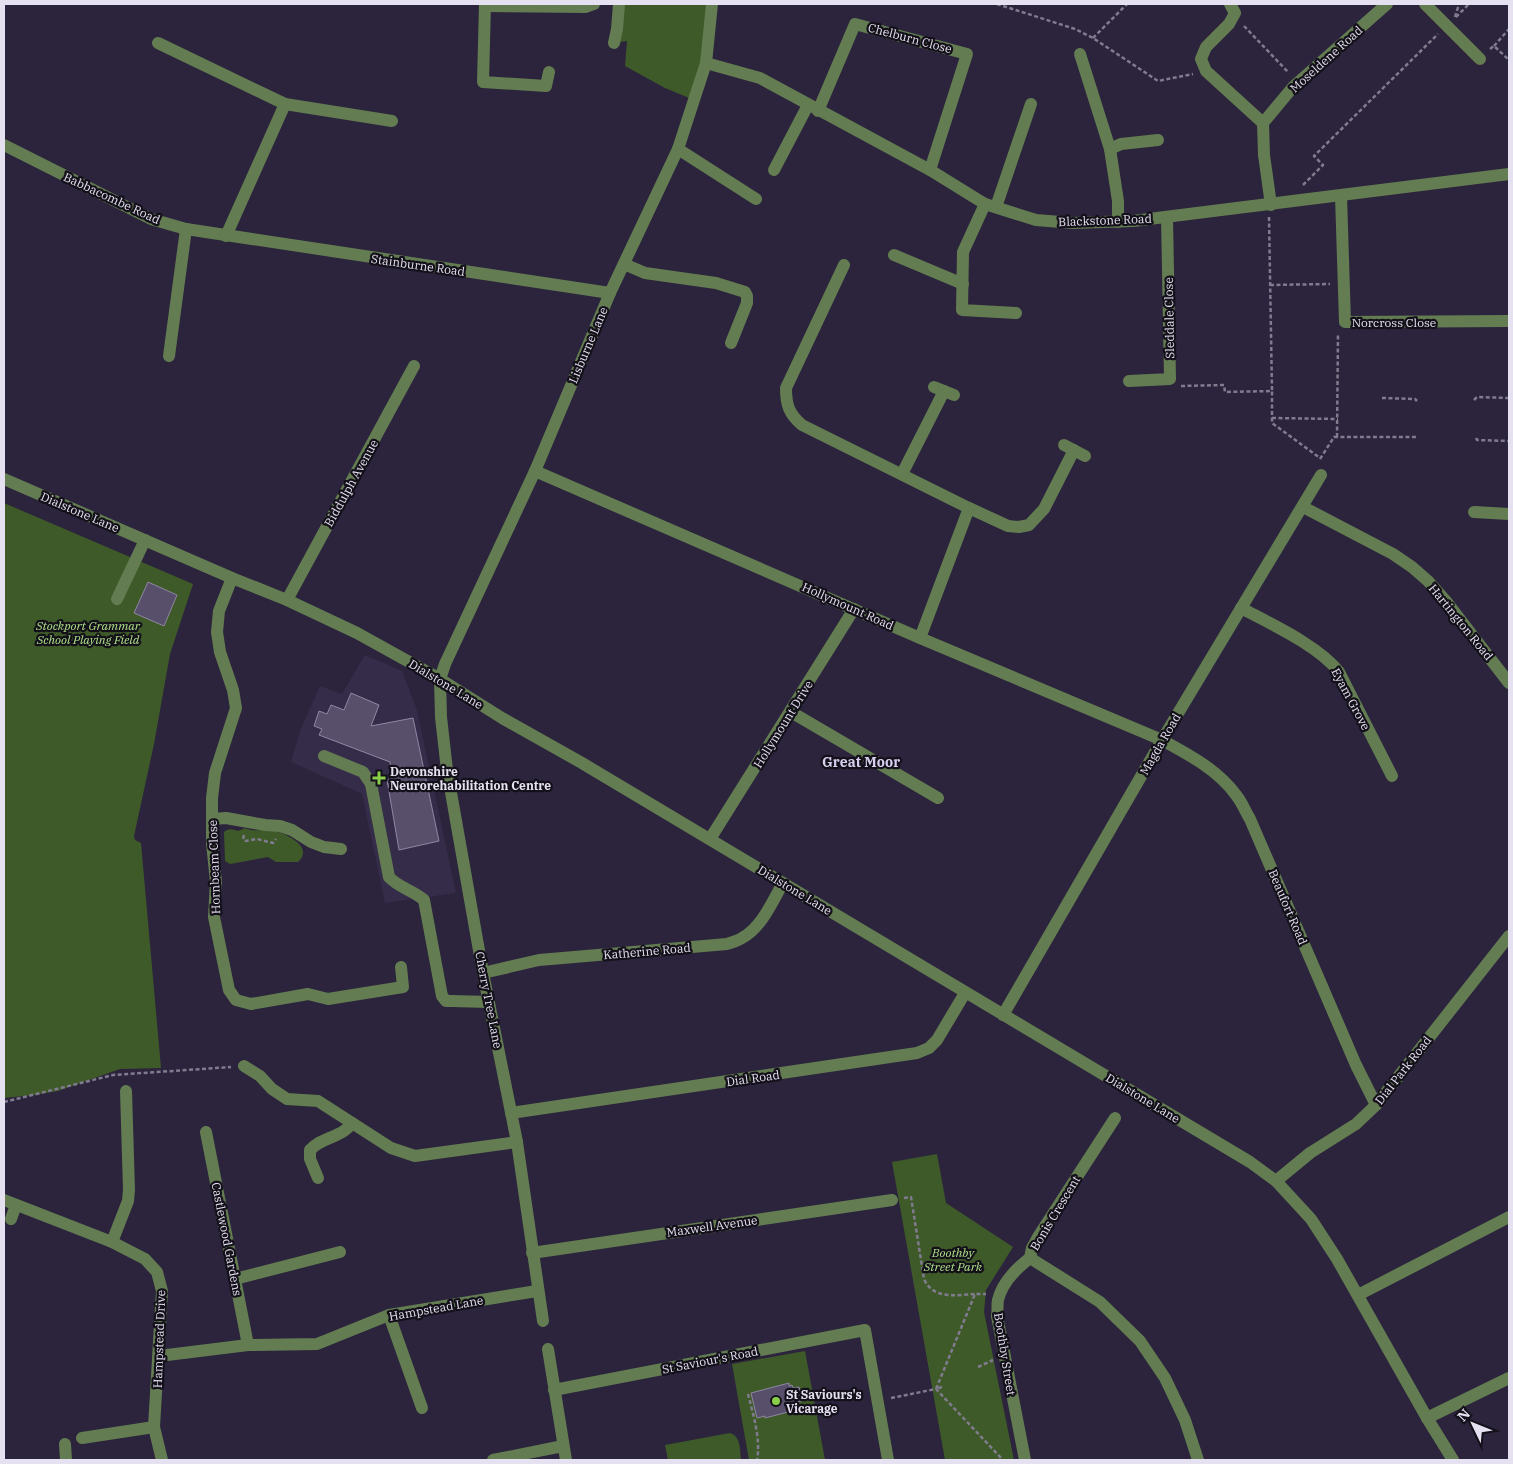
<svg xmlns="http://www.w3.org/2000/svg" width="1513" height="1464" font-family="'IBM Plex Serif',serif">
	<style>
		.built { fill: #352c4a }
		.green { fill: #3f5a29 }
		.building { fill: #58506b; stroke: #8f87a4 }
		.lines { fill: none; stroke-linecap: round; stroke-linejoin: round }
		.path { stroke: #807b8e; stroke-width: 2.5; stroke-dasharray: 4 2.5; stroke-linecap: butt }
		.minor { stroke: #637c51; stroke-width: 12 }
		.poi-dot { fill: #89cf49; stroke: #13101a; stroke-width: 2 }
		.labels { text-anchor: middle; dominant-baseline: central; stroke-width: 4.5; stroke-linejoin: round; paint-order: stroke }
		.street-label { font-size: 12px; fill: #e5e1f0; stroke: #13101a }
		.park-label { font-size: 12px; font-style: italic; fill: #aee188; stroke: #13101a }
		.poi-label { font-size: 12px; font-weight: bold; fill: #e5e1f0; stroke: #13101a; text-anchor: start }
		.neighbourhood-label { font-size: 14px; font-weight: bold; fill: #d8cfee; stroke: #13101a }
	</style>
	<rect width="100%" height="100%" fill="#2b243c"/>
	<!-- built -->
	<path class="built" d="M365 655 402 671 417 710 456 893 385 903 362 794 291 762 300 731 320 686 342 694Z"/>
	<!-- green -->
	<g class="green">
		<path d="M619 4H712L694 100 665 88 625 66 627 41 614 43Z"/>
		<path d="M4 503 193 584 170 654 154 744 134 836 135 840 141 843 161 1068 120 1069 58 1091 34 1095 4 1098Z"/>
		<path d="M245 828C255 833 265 828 276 831 288 835 314 847 298 862H276L268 857 230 864 225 861 224 832C229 828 232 829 238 831Z"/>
		<path d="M937 1154 946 1203 1013 1247 986 1290 984 1312 1014 1460H945L892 1162Z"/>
		<path d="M805 1351 825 1460H749L732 1364Z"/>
		<path d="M730 1433C741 1436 740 1451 741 1460H668L665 1445Z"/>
	</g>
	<!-- building -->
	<g class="building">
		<path d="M148 582 177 595 164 626 134 613Z"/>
		<path d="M351 693 379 705 371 726 413 718 439 841 399 850 387 780 392 779 390 762 319 735 322 729 314 726 319 711 327 714 331 705 344 710Z"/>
		<path d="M789 1383V1386L792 1385 793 1388 799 1387 802 1401 795 1402 796 1407 787 1410 788 1412 765 1418V1416L757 1418 751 1393Z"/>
	</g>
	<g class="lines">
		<!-- path -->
		<g class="path">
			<path d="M997 4 1075 29 1093 38 1158 81 1193 74"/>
			<path d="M1455 17 1459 4"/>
			<path d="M1456 17 1469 4"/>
			<path d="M1244 26 1288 72"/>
			<path d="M1093 38 1127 4"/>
			<path d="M1494 46 1509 29"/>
			<path d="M1490 49 1494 46 1509 60"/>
			<path d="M1303 185 1323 165 1314 156 1438 34"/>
			<path d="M1269 217 1272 391"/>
			<path d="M1270 285 1330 284"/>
			<path d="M1181 386 1224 385 1225 392 1272 391V423L1320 458"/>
			<path d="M1382 398 1415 399 1417 401"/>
			<path d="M1474 400 1477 397 1509 398"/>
			<path d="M1272 418 1338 419"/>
			<path d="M1337 437 1338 333"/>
			<path d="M1476 438 1477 440 1509 441"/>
			<path d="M1320 459 1334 437H1418"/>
			<path d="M244 835 243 839 246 841 257 839 273 843 276 839"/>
			<path d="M4 1102 113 1075 231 1067"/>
			<path d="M904 1198 911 1197 924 1279C933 1300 957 1295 975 1294"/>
			<path d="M978 1367 993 1360"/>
			<path d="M942 1387 936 1389 975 1294H986"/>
			<path d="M748 1394C753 1414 761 1439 757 1460"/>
			<path d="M891 1398 936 1389 1003 1460"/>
		</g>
		<!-- minor -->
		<g class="minor">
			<path d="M485 4 483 82 546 86 549 72"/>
			<path d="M1230 4 1235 13 1229 24 1206 47 1201 59 1206 71 1263 123"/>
			<path d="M1425 4 1480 59"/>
			<path d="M485 6 586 7 594 4"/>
			<path d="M158 43 285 104 392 121"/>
			<path d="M614 43 617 29 619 4"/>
			<path d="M1080 54 1110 149 1118 201V222"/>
			<path d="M706 63 760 78 930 170 985 204 1036 220 1073 223 1133 221 1509 174"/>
			<path d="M818 111 855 24 967 54 930 170"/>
			<path d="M4 145 151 219 186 229 610 293"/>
			<path d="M678 149 756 199"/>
			<path d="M1110 149 1121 144 1158 140"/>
			<path d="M774 170 808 105"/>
			<path d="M1341 196 1345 322 1509 321"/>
			<path d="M985 204 963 252 962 310 1016 313"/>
			<path d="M1271 205 1264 155 1263 123 1293 87 1387 4"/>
			<path d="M996 207 1031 104"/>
			<path d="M226 236 285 104"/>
			<path d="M894 255 963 284"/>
			<path d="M624 264 645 273 716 283 745 292 747 296V303L731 343"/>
			<path d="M844 265 786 388C786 405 789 414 802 425L969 508 1008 526 1019 527 1029 525 1044 509 1074 450"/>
			<path d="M169 356 186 229"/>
			<path d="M1129 381 1170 379 1167 217"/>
			<path d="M934 387 954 395"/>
			<path d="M1064 445 1085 456"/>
			<path d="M535 471 920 638 1162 740C1188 754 1218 770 1236 795 1242 802 1245 811 1250 819L1356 1065 1376 1105"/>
			<path d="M902 474 944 391"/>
			<path d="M4 479 232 578 287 600 357 633 440 679 502 718 582 763 1250 1162 1276 1181 1311 1219 1337 1259 1427 1418 1453 1460"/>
			<path d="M1303 507 1393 554 1412 567 1428 581 1445 600 1509 683"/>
			<path d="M1474 512 1509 514"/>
			<path d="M232 578 219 611 217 632 220 652 233 690 236 708 215 773 212 798V843L216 882 214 917 229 990 236 1000 251 1004 308 994 328 999 403 987 401 967"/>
			<path d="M117 599 145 540"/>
			<path d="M287 600 414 366"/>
			<path d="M1241 608C1271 624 1319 646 1339 672L1392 776"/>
			<path d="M920 638 969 508"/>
			<path d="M791 712 938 798"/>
			<path d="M324 756 363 772 371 784 389 877C399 888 413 890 424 900L442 996 446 1001H452L489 1002"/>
			<path d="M212 819 226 818 265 825 280 826 292 830 311 842 324 847 341 849"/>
			<path d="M710 839 854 609"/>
			<path d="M483 973 539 960 727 944C732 942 738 941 742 938 762 927 772 902 783 883"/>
			<path d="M1003 1015 1162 740 1321 475"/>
			<path d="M244 1066 260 1076 272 1089 287 1099 318 1101 391 1148 415 1156 517 1142"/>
			<path d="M511 1113 917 1053 929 1048 937 1040 965 993"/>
			<path d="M1115 1118 1038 1237 1032 1248 1030 1258 1100 1302 1140 1341 1165 1378 1185 1420 1198 1460"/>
			<path d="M206 1132 248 1345"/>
			<path d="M318 1178 310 1159V1150C321 1137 342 1138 352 1123"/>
			<path d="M1276 1181 1310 1153 1356 1124 1376 1105 1509 936"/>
			<path d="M4 1200 112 1242 145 1259 157 1272 162 1291 154 1427 162 1460"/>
			<path d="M11 1219 16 1205"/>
			<path d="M112 1242 128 1201 129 1190 126 1091"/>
			<path d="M532 1253 892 1200"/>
			<path d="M235 1279 340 1252"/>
			<path d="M1358 1295 1509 1217"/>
			<path d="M389 1315 422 1408"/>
			<path d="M543 1321 517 1142 483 973 447 770 441 717 440 679 445 664 535 471 610 293 678 149 706 63 712 4"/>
			<path d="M548 1349 566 1460"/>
			<path d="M159 1356 248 1345 317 1344 389 1315 537 1291"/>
			<path d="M554 1390 865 1330 888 1460"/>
			<path d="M1427 1418 1509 1378"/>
			<path d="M82 1438 154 1427"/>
			<path d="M65 1444 66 1460"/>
			<path d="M493 1460 563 1446"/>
			<path d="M1025 1460 997 1316C998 1311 997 1305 998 1300 1002 1283 1017 1268 1030 1258"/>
		</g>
	</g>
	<!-- markers -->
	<g class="poi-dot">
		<path d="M376.5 770.5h5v5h5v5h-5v5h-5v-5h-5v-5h5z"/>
		<circle cx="776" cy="1401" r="5"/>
	</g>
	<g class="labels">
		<!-- street labels -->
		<g class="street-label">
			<text transform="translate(910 38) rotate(15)">Chelburn Close</text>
			<text transform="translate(1326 59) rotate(-42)">Moseldene Road</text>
			<text transform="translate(112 198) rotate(25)">Babbacombe Road</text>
			<text transform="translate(1105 220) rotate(-2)">Blackstone Road</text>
			<text transform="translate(418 265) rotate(8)">Stainburne Road</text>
			<text transform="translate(1169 318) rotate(-91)">Sleddale Close</text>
			<text x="1394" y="322">Norcross Close</text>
			<text transform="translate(588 345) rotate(-67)">Lisburne Lane</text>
			<text transform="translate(351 483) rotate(-61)">Biddulph Avenue</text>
			<text transform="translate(80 512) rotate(23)">Dialstone Lane</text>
			<text transform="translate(848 606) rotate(24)">Hollymount Road</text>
			<text transform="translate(1461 622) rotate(51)">Hartington Road</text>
			<text transform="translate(446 684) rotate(31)">Dialstone Lane</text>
			<text transform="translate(1351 699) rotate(62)">Eyam Grove</text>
			<text transform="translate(783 724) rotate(-58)">Hollymount Drive</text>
			<text transform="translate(1160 744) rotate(-60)">Magda Road</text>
			<text transform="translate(214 867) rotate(-92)">Hornbeam Close</text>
			<text transform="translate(795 890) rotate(31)">Dialstone Lane</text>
			<text transform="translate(1288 907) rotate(67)">Beaufort Road</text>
			<text transform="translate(647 951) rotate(-5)">Katherine Road</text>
			<text transform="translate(489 1000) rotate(79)">Cherry Tree Lane</text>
			<text transform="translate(1403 1070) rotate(-52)">Dial Park Road</text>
			<text transform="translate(753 1078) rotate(-8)">Dial Road</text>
			<text transform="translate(1143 1098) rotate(31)">Dialstone Lane</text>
			<text transform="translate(1055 1213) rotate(-59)">Bonis Crescent</text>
			<text transform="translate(712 1226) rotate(-8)">Maxwell Avenue</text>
			<text transform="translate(227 1239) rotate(79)">Castlewood Gardens</text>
			<text transform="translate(436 1308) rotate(-10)">Hampstead Lane</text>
			<text transform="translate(159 1339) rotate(-88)">Hampstead Drive</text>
			<text transform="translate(1005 1354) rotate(81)">Boothby Street</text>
			<text transform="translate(710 1360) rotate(-11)">St Saviour's Road</text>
		</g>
		<!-- park labels -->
		<g class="park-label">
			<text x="88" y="625">Stockport Grammar<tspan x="88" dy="14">School Playing Field</tspan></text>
			<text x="953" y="1252">Boothby<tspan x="953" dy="14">Street Park</tspan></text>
		</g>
		<!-- poi labels -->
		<g class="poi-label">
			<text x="390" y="771">Devonshire<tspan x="390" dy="14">Neurorehabilitation Centre</tspan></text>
			<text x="786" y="1394">St Saviours's<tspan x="786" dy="14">Vicarage</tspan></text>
		</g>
		<!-- neighbourhood labels -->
		<g class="neighbourhood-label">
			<text x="861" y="762">Great Moor</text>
		</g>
	</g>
	<!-- border -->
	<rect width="1513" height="1464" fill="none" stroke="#e5e1f0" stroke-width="10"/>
	<!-- north arrow -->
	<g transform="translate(1473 1424) rotate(313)" stroke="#13101a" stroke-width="4" paint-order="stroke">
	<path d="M0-4L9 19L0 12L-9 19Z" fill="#e5e1f0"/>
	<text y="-8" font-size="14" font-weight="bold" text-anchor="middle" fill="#e5e1f0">N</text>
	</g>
</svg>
